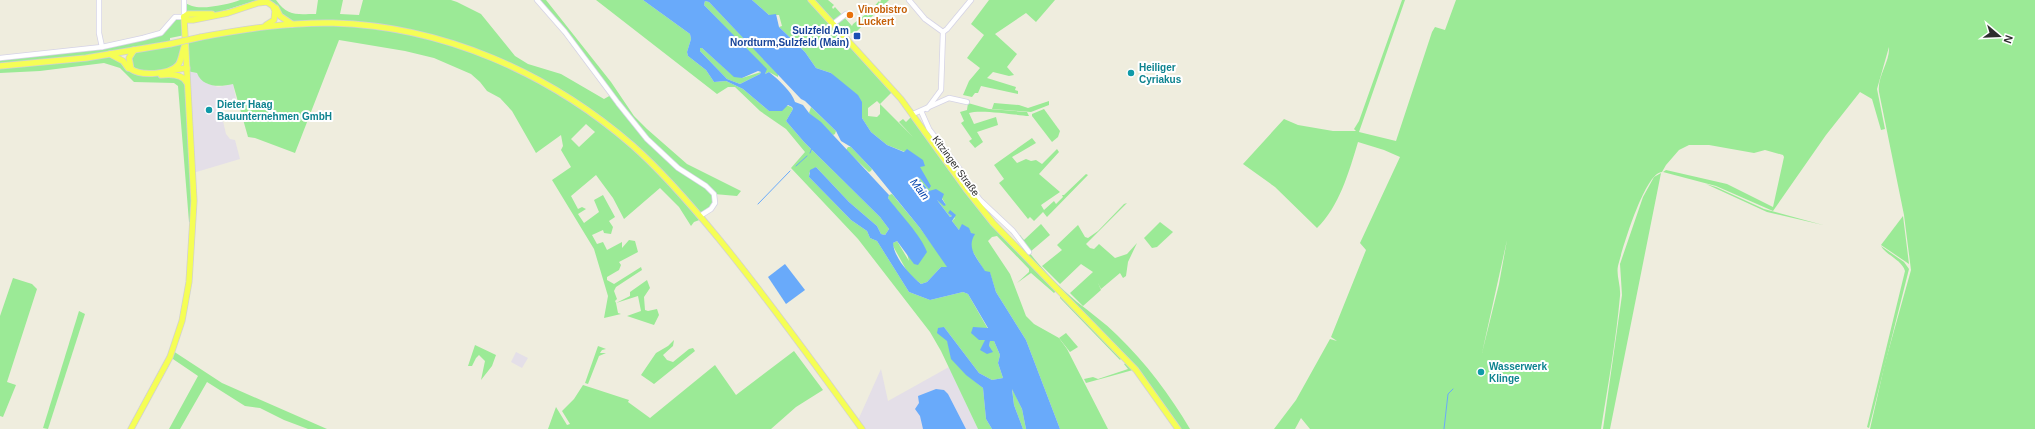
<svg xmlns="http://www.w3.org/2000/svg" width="2035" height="429" font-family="Helvetica,sans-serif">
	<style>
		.industrial { fill: #e4dfe8 }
		.green { fill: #9bea96; fill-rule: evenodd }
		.water { fill: #69aafa; fill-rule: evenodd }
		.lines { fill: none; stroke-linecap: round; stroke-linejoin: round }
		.stream { stroke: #69aafa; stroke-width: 1 }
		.minor-casing { stroke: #d5d3e6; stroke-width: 6 }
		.major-casing { stroke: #d1d1d1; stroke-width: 7 }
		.minor { stroke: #fff; stroke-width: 4.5 }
		.major { stroke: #f5fe55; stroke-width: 5.5 }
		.major-bridge-casing { stroke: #d1d1d1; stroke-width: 7; stroke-linecap: butt }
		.major-bridge { stroke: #f5fe55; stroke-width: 5.5 }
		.food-dot { fill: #e8710a; stroke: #fff; stroke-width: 1.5 }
		.transit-dot { fill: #1a4fb4; stroke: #fff; stroke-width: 1.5 }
		.culture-dot { fill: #0f9aa8; stroke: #fff; stroke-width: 1.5 }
		.labels { text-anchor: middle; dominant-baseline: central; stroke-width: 4; stroke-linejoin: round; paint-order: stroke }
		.food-label { font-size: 10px; font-weight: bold; fill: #c56008; stroke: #fff; text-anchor: start }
		.transit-label { font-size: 10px; font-weight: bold; fill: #164399; stroke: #fff; text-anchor: end }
		.culture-label { font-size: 10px; font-weight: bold; fill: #0d838f; stroke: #fff; text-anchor: start }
		.street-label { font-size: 10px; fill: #2d2d2d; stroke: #fff }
		.water-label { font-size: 11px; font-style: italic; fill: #0140ad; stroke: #fff }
	</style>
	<rect width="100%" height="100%" fill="#efedde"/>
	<!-- industrial -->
	<g class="industrial">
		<path d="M187 71 197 73 206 83 218 87 233 84 237 104 220 108 226 134 230 139 235 140 240 159 193 173Z"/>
		<path d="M516 352 528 358 522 368 511 362Z"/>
		<path d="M949 367 978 429H862L856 421 859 418 881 369 888 401Z"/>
	</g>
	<!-- green -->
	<g class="green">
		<path d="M240 0H258L213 14H188L185 35 170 38V44L201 37 291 24 267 0H276C288 17 297 14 316 14L318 0H343L340 14 359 15 363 0H451L457 2 481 14 515 56 528 64 561 74 604 99 611 95 537 0H546L611 82 634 116 647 129 687 164 741 191 737 196 714 194 715 203 700 216 702 219 694 222 691 226 679 207 660 188 624 219 613 198 596 175 571 196 578 209 582 207 586 209 578 214 584 223 599 212 594 200 603 195 615 217 609 221 613 227 611 234 604 233 603 230 592 235 597 244 603 242 607 250 622 242V248L629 240 635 241 638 252 619 262 621 265 619 270 607 277V280L614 284 641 267 642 270 616 287 614 291 617 299 615 301 616 303 630 296V292L647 280 650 288 644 297 645 310 648 311 657 309 659 315 654 325 627 316 641 311 638 296 616 303 618 313 621 314 604 318 608 296 594 249 552 180 571 167 561 150 563 146 561 135 536 153 512 111 500 98 487 91 480 82 471 74 434 58 405 51 339 40 295 153 255 138 248 137 233 84C220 87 203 88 197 73L187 71 185 44 176 67 150 73 129 66 133 51 111 54 119 57 134 74 143 76 165 74 187 81 194 223 189 222 178 86 174 83 134 82 120 68 104 63 40 71 0 73V58L102 47 161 33 173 18 184 17V3C188 4 189 5 192 6 203 10 230 4 240 0ZM586 124 595 132 579 147 571 139Z"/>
		<path d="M596 0H643L690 34 691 39 687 52 688 56 706 70 714 82 726 81 743 89 769 111C777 108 788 102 793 109L786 121 804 142 880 217 889 229 885 235 881 234 877 226 849 202 816 167 809 173V177L851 220 867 231 870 238 877 241 909 292 930 300 963 292 968 294 988 329 985 340 989 346 990 340 994 341 1000 355 998 363 1003 378 992 380 979 373 944 327 952 359 966 374 983 388 986 419 992 429H978L941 351 930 332 858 239 791 168 805 152 786 129 760 111 735 87H728L717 94Z"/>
		<path d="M752 0H828L834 5 832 7 833 9 835 7 852 26 853 24 866 14 868 16 870 14 869 12 879 1 880 3 881 0H889L855 33H851L846 37 894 90 880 104 913 137 899 122 903 119 906 122 913 115 976 205 1056 291 1054 293 1031 273 1017 283 1029 272V269L997 236 992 237 988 241 1010 274 1026 316 1034 324 1059 338 1067 349 1108 429H1060L1026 340 996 292 990 273 985 272 970 247 971 233 961 229 959 230 952 221 955 218 948 212 952 216 950 217 937 200 946 205 942 198 929 191 919 179 920 178 905 152 887 145 871 132 862 118V109L831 73 816 68 805 52 779 27 782 26 779 15H769ZM877 101 880 104V114L877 117 868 116V108Z"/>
		<path d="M989 0H1055L1036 22 1026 13 995 34 1017 54 1007 67 1014 75 1009 76 993 72 987 78 1016 87 1015 90 1018 91V94L981 86 978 93H975L972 97 963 95 969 81 980 68 967 58 984 35 971 24Z"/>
		<path d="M1402 0H1405L1359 132 1396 141 1432 32 1435 27 1445 30 1456 0H2035V429H1870L1885 363 1911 270 1904 215 1879 92C1877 76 1890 62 1889 47L1877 89 1885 129 1881 130 1872 99 1860 92 1826 135 1773 211 1716 186 1663 172 1666 170 1727 184 1773 207 1784 157 1783 155 1765 150 1754 153 1709 145H1689L1679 150 1666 165 1662 172C1645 172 1622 250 1618 266 1616 275 1621 286 1620 296 1616 341 1608 385 1601 429H1310L1301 418 1295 429H1274L1296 400 1330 339 1337 341 1331 337 1366 250 1360 243 1400 157 1384 150 1358 142C1349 172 1339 207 1317 228L1275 187 1243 164 1284 119 1298 125 1333 131H1356L1354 129 1359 121ZM1507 240 1499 284 1482 353Z"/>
		<path d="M705 1 709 2 778 74V77L769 72 765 74 766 69 704 5Z"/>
		<path d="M699 48H702L730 73 742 78 761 72 760 74 740 84 727 79 700 51Z"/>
		<path d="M1049 101V105L1031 112 992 109 994 103 1019 105 1028 108Z"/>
		<path d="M968 103 989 109 1027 112 1029 116C1015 115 980 109 969 113L974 124 996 117 998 125 977 132 983 142 975 148 969 141 972 139 961 123 964 121 960 112 967 110Z"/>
		<path d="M811 107 836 131 835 134 833 135 809 113Z"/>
		<path d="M1044 109 1060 131 1058 137 1052 142 1032 116V114Z"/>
		<path d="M1032 138 1036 143 1012 157 1017 163 1026 159 1031 161 1036 160 1042 164 1057 149 1059 152 1039 174 1060 192 1041 205 1044 210 1054 201 1056 204 1063 197 1062 195H1064L1086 174 1088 175 1047 217 1043 212 1034 221 1030 217 1028 219 999 183 1004 179 994 165Z"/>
		<path d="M848 147H851L872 169 871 171 869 172 846 150Z"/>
		<path d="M1661 173 1610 429H1603L1622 295 1620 264 1643 197 1654 177Z"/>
		<path d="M1706 184 1716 187 1764 209 1823 225 1767 212Z"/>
		<path d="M892 194 920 228 947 265V267H941L927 282 921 284 908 273 893 246V243L897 241 909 261 896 211 888 198 889 195Z"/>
		<path d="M1127 203 1086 244 1090 248 1094 249 1099 244 1115 258 1127 254 1137 243 1128 262 1126 276 1123 278 1120 273 1101 289 1098 283 1101 290 1083 306 1070 293 1093 272 1081 264 1060 284 1042 266 1062 250 1057 245 1078 225 1085 237 1088 238 1098 231 1124 204Z"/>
		<path d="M1903 216 1909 264 1881 245Z"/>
		<path d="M1160 222 1173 232 1157 247 1152 248 1144 238Z"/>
		<path d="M1041 224 1050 235 1030 252 1018 236 1020 235 1024 240Z"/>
		<path d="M1011 239H1013L1021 249 1025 247C1040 267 1058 286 1077 302 1091 313 1105 323 1117 335 1146 363 1170 395 1190 429H1179L1159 398Z"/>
		<path d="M1881 246 1904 262 1909 269 1869 428 1867 427 1905 271C1902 260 1886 255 1881 246Z"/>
		<path d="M13 278 32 284 37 289 7 382 16 385 3 417 0 416V316Z"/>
		<path d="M1060 296 1122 357 1120 360 1060 298Z"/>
		<path d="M79 311 85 314 48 429 43 428Z"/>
		<path d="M1066 333 1078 347 1070 352 1059 338Z"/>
		<path d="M674 340 673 346 663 355 667 360 673 362 689 349 693 348 695 351 654 384 641 375 656 353 668 346Z"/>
		<path d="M475 345 496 355 492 366 481 380 485 361 479 355 476 358 472 366H468Z"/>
		<path d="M598 346 606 349 602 350 600 353H606L599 356 588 384 585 383Z"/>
		<path d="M173 351 222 383 327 429H308L284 420 260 408 245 406 207 382 180 429H169L198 376 170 357Z"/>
		<path d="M794 351 823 390 796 407 771 429H548L556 407 567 425 570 424 562 411 574 399 583 385 629 400 628 402 650 418 715 365 736 395Z"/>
		<path d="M1128 362 1133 370 1086 383 1084 379 1093 377 1098 379 1128 369 1124 364Z"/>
		<path d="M1012 388 1022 409 1026 429H1023L1014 405Z"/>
	</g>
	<!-- water -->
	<g class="water">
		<path d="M643 0H752L769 15 776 14 779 27 805 52 816 68 831 73 858 95 862 102V118L871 132 887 145 904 152 907 149 923 160 925 166 920 167 931 186 929 189 920 178 919 179 929 191 936 189 944 194 942 199 946 205 944 206 937 200 950 217 952 216 948 213 950 210 956 215 952 221 959 230 962 224 969 228 971 233 975 234C966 248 977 258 985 271L990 272 996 292 1026 340 1060 429H1026L1022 409 1012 389 1014 405 1023 429H992L986 419 983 388 966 375 951 359 947 341 937 333 938 328 944 327 979 373 992 380 1003 378 998 363 1000 355 994 341H990L989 346 993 352 987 354 980 350 985 340H979L971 333 973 327 988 328 968 294 963 292 930 300 909 292 877 241 870 238 867 231 851 220 809 177 810 170 816 167 849 202 877 226 881 234 885 235 889 229 880 217 804 142 786 121 793 109 792 107 788 105 782 111H769L743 89 726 81 714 82 706 70 688 56 687 52 691 39 690 34ZM705 1 709 2 801 99 805 101 836 131 841 141 851 147 872 169 920 228 947 267H941L927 282 921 284C910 275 894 258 893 243L897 241 914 264 918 265 927 252C921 235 899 213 888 198L889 195 821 122 809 113 803 105 795 102C792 92 778 79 769 72L765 74 767 69 704 5ZM700 48H702L734 77 742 78 758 71 761 72 760 74 740 84 727 79 700 51Z"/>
		<path d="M785 264 805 290 786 304 768 277Z"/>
		<path d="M936 389 944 390 948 394 966 429H923L920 416 915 409 919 403 918 396Z"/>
	</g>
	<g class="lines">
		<!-- stream -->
		<g class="stream">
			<path d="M810 153 812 148"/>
			<path d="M796 166 807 156"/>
			<path d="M758 204 790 171"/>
			<path d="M1444 429 1448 394 1453 389"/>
		</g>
		<defs>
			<g id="minor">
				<path d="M99 0V33L102 47"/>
				<path d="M537 0 565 32 618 103 647 139 678 168 706 186 714 194 715 203 711 209 700 216"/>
				<path d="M909 0 925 19 943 32"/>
				<path d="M833 24 846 14"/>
				<path d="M943 32 947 29 971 0"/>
				<path d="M0 58 102 47 143 38 161 33 175 17H184V0"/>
				<path d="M927 109 941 90 943 32"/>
				<path d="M921 111 929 129 962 172 973 190 980 200 1013 231 1029 252"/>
				<path d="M913 114 949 98 967 102"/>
			</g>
			<g id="major">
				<path d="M811 0 901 99 966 189 993 223 1136 370 1178 429"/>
				<path d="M276 8 280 16 292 24"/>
				<path d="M184 17 188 20H193L228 13 258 3 267 2 273 6 275 11 274 20 266 25"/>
				<path d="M184 17 188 14H212"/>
				<path d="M201 37C245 29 289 22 333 23 443 26 549 73 632 145 664 173 692 206 719 239 769 300 815 365 862 429"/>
				<path d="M134 50 129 58 131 69C140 76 170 75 178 65 182 60 182 51 185 45"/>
				<path d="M110 54 123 61 128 68"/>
				<path d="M0 66 86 58 170 44"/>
				<path d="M172 70 187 68"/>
				<path d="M161 75C170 74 183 74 187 83"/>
				<path d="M131 429 170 357 182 321 189 282 194 201 184 17"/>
			</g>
		</defs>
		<!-- minor casing -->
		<use href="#minor" class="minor-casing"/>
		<!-- major casing -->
		<use href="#major" class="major-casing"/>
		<!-- minor -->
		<use href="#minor" class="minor"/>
		<!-- major -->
		<use href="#major" class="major"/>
		<defs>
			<path id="major-bridge" d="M170 44 201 37"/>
		</defs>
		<!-- major-bridge casing -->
		<use href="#major-bridge" class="major-bridge-casing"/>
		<!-- major-bridge -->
		<use href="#major-bridge" class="major-bridge"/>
	</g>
	<!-- markers -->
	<circle class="food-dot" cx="850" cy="15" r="4"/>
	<rect class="transit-dot" x="853" y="32" width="8" height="8" rx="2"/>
	<g class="culture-dot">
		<circle cx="1131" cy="73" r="4"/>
		<circle cx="209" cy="110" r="4"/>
		<circle cx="1481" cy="372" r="4"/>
	</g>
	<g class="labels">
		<!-- food labels -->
		<g class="food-label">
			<text x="858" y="9">Vinobistro<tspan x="858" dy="12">Luckert</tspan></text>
		</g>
		<!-- transit labels -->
		<g class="transit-label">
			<text x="849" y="30">Sulzfeld Am<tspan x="849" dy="12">Nordturm,Sulzfeld (Main)</tspan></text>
		</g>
		<!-- culture labels -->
		<g class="culture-label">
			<text x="1139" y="67">Heiliger<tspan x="1139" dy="12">Cyriakus</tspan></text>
			<text x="217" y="104">Dieter Haag<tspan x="217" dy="12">Bauunternehmen GmbH</tspan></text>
			<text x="1489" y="366">Wasserwerk<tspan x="1489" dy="12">Klinge</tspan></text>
		</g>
		<!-- street labels -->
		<g class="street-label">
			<text transform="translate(956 166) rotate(54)">Kitzinger Straße</text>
		</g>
		<!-- water labels -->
		<g class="water-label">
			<text transform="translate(920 189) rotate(53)">Main</text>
		</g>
	</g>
	<!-- north arrow -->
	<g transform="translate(1999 36) rotate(109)" stroke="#ffffff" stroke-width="3" paint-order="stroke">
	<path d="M0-3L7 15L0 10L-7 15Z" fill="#2d2d2d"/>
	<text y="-6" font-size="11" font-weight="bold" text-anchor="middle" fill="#2d2d2d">N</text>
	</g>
</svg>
